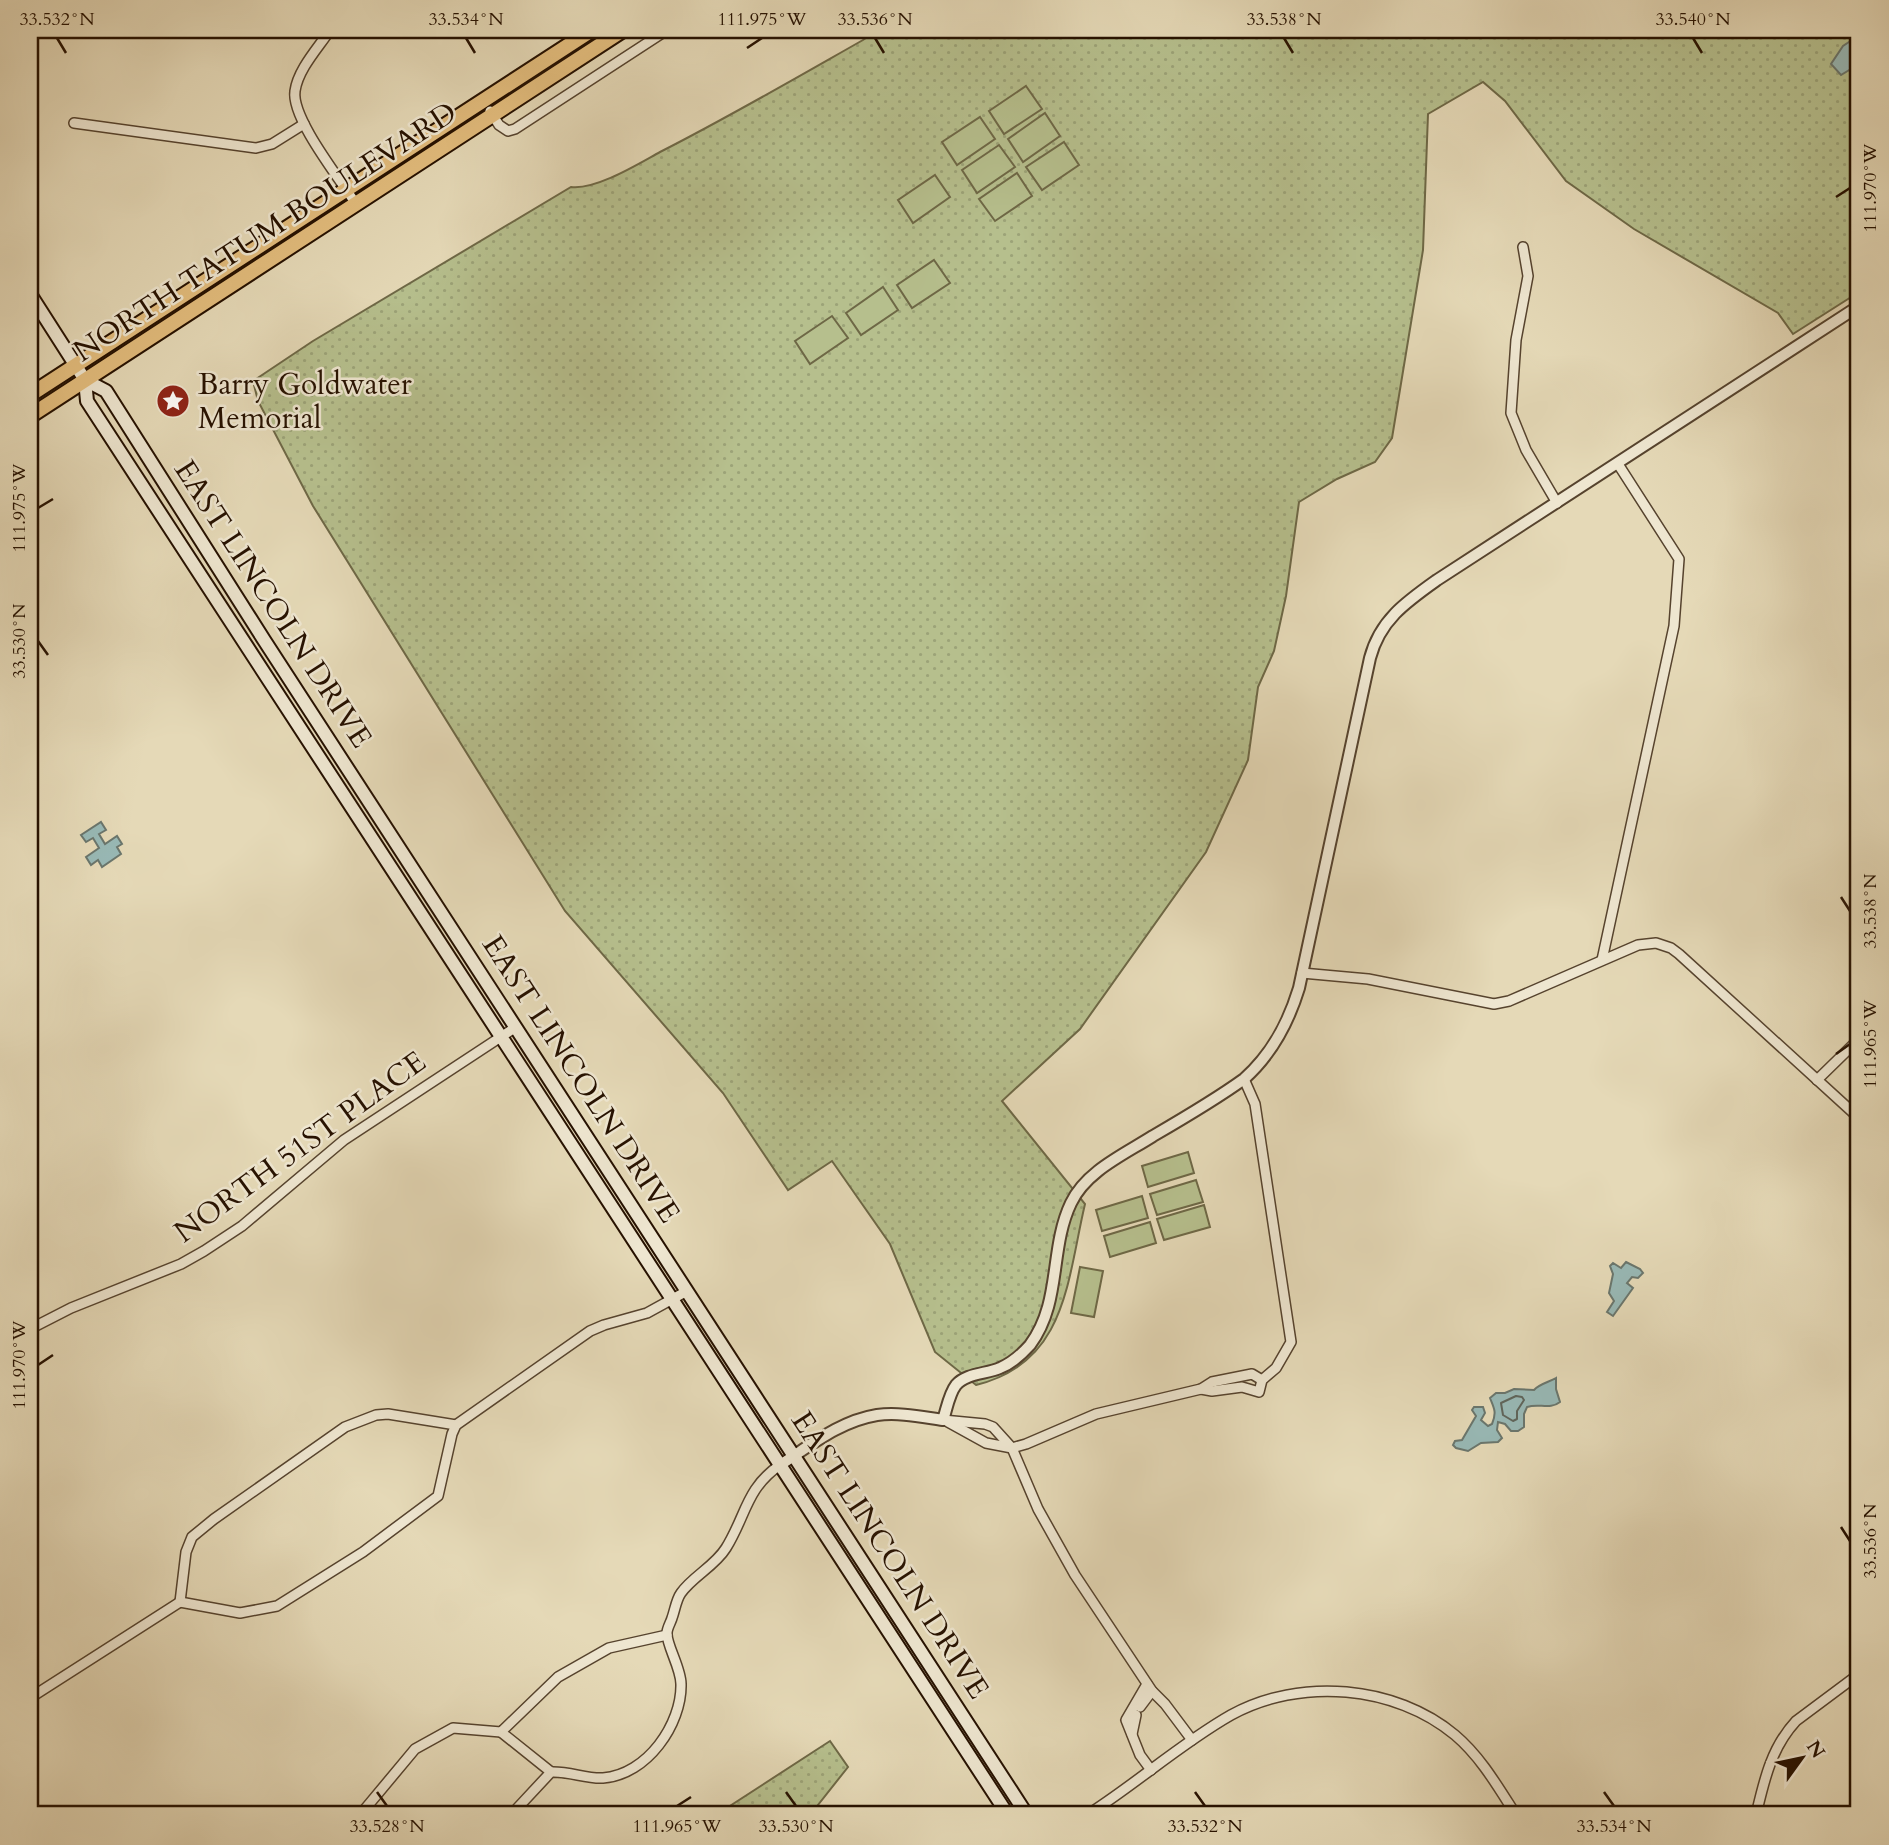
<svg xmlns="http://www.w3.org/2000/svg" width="1889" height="1845" font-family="Cardo,serif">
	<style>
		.grass { fill: url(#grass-dots); stroke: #6e6846; stroke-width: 2 }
		.park { fill: #b6bf8d; stroke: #6e6846; stroke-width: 2 }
		.water { fill: #98b9b6; stroke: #6a766d; stroke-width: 2 }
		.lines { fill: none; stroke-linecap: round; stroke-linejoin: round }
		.shore { stroke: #5f655b; stroke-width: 2 }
		.minor-casing { stroke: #56432e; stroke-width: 12 }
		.tertiary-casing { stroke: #56432e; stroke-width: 14 }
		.secondary-casing { stroke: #261100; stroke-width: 16 }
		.primary-casing { stroke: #261100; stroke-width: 18 }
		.minor { stroke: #eee6d0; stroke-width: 9 }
		.tertiary { stroke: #eee6d0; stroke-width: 10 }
		.secondary { stroke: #eee6d0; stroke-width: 12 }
		.primary { stroke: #e2bc7c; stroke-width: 14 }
		.ticks { fill: none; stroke: #261100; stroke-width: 2.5 }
		.labels { text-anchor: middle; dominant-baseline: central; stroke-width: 5; stroke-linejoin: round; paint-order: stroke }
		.street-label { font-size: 30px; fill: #261100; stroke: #eee6d0 }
		.poi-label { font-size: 30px; fill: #261100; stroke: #eee6d0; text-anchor: start }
		.neatline { fill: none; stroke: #261100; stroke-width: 2.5 }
		.ticks-label { font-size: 18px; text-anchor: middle; fill: #261100 }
	</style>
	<defs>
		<pattern id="grass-dots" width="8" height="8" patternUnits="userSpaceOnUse" patternTransform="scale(1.75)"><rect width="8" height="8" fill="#b6bf8d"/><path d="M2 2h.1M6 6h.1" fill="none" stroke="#9ca378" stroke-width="1.8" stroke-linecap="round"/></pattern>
	</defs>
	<rect width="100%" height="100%" fill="#e5d9b7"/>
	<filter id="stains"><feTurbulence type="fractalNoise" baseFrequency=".00286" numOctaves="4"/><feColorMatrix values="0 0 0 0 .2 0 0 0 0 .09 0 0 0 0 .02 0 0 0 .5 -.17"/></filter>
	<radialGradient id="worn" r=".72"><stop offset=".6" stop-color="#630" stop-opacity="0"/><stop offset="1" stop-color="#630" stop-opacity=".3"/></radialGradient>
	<!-- grass -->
	<g class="grass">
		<path d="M876 30H1859V292L1793 334 1778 313 1634 229 1566 181 1505 101 1483 82 1428 114 1423 250 1392 438 1375 462 1337 479 1299 502 1286 596 1274 651 1258 687 1248 760 1206 852 1080 1029 1002 1101 1085 1204C1067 1280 1067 1363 976 1385L935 1352 890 1244 832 1161 788 1190 723 1093 565 911 313 506 258 401 253 381 313 341 571 187C596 190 638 164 660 152 729 117 796 78 863 40Z"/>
		<path d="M830 1741 848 1767 810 1815H716Z"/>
	</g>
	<!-- park -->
	<g class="park">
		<path d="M1026 86 1042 109 1004 134 989 111Z"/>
		<path d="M1045 113 1060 136 1023 162 1008 139Z"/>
		<path d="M980 117 995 139 957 165 942 142Z"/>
		<path d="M1064 142 1079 165 1042 190 1026 167Z"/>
		<path d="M999 145 1015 167 977 193 962 170Z"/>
		<path d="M1017 173 1032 196 995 221 979 199Z"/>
		<path d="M935 175 950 197 913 223 898 200Z"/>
		<path d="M934 260 950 283 912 308 897 285Z"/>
		<path d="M883 287 898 310 861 335 846 313Z"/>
		<path d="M832 316 848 338 810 364 795 341Z"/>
		<path d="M1188 1152 1194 1173 1148 1187 1142 1166Z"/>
		<path d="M1196 1180 1203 1202 1157 1215 1150 1194Z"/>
		<path d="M1142 1196 1148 1218 1102 1231 1096 1210Z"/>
		<path d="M1204 1205 1210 1227 1164 1240 1157 1219Z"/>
		<path d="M1150 1222 1156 1243 1110 1257 1104 1236Z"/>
		<path d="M1080 1267 1103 1271 1094 1317 1071 1313Z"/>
	</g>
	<!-- water -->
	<g class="water">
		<path d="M1856 30H1859V64L1841 75 1831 64 1843 46 1855 38Z"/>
		<path d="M101 822 106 830 99 834 105 844 117 836 122 844 117 847 121 854 102 867 98 860 91 865 86 857 99 848 93 838 86 842 81 835Z"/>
		<path d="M1626 1262 1640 1269 1643 1273 1638 1278 1632 1277 1627 1283 1633 1288 1613 1316 1607 1312 1614 1301 1609 1293 1613 1274 1610 1266 1613 1263 1621 1268Z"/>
		<path d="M1556 1378V1389L1560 1402C1550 1410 1539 1403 1527 1407L1524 1414V1427L1518 1431H1511L1505 1424 1498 1422 1497 1430 1502 1438 1498 1442 1481 1443 1468 1451 1456 1448 1453 1445 1455 1441 1462 1440 1476 1416 1472 1410 1474 1407H1483L1485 1413 1481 1420 1488 1426 1492 1424C1497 1412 1494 1408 1490 1398L1496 1393H1505L1514 1389 1534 1390C1539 1384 1549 1382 1556 1378Z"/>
	</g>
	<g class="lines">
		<!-- shore -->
		<path class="shore" d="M1516 1396 1522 1397 1524 1400 1517 1411V1419L1513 1421 1503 1415 1501 1403Z"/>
		<defs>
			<g id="minor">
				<path d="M330 30C319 47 298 69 295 91 291 118 340 179 356 204"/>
				<path d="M490 111 499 125 508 131 515 129 667 30"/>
				<path d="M74 123 256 148 272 144 304 124"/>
				<path d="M1523 247 1528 276 1516 340 1511 413 1526 450 1557 503"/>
				<path d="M1602 960 1674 626 1679 559 1618 464"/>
				<path d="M1302 973 1368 979 1494 1004 1509 1001 1638 945 1656 943 1671 948 1679 954 1859 1118"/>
				<path d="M1817 1080 1859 1039"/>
				<path d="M30 1329 71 1308 181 1264 204 1251 242 1226 344 1140 516 1027"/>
				<path d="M1201 1389 1212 1391 1242 1387 1259 1392 1262 1380 1276 1368 1291 1342 1255 1104 1244 1079"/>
				<path d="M943 1420 985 1424 993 1427 1012 1448 1038 1509 1075 1575 1152 1691 1165 1704 1192 1740"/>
				<path d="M948 1422 986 1443 1012 1448 1026 1444 1096 1414 1201 1389 1212 1382 1252 1374 1262 1380"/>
				<path d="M1859 1484 1856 1491 1859 1502"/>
				<path d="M180 1602 240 1613 277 1606 363 1552 438 1496 452 1434 456 1425 590 1331 604 1325 647 1313 687 1291"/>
				<path d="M180 1602 186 1552 192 1537 214 1519 345 1427 376 1415 388 1414 456 1425"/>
				<path d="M1147 1684 1126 1720 1140 1755 1151 1770"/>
				<path d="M30 1698 180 1602"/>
				<path d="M1140 1707 1152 1691"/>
				<path d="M501 1732 551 1772"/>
				<path d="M1132 1734 1136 1715"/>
				<path d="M360 1815 415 1749 453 1728 501 1732 558 1677 609 1648 667 1635"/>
				<path d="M511 1815 551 1772C569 1771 586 1779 603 1778 647 1775 682 1724 681 1684 681 1668 666 1644 667 1633 667 1628 671 1622 672 1618 675 1610 676 1600 681 1593 693 1576 715 1566 726 1548 746 1516 746 1488 780 1465"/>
				<path d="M1087 1815C1136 1784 1180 1744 1231 1715 1300 1677 1395 1685 1455 1735 1481 1757 1498 1787 1516 1815"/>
				<path d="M1756 1815C1764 1781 1771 1748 1796 1721L1859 1674"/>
			</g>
			<path id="tertiary" d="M780 1465C811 1445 840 1421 877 1415 899 1412 922 1417 943 1420 947 1408 949 1394 956 1385 966 1373 987 1374 1000 1368 1012 1363 1022 1354 1030 1345 1062 1302 1049 1249 1071 1203 1086 1171 1125 1154 1153 1136 1184 1118 1215 1100 1244 1079 1272 1054 1288 1024 1299 988L1370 658C1380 620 1406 602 1437 580L1859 306"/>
			<g id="secondary">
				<path d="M30 294 85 380 87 401 1008 1815"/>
				<path d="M85 380 106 391 264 640 1027 1815"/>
			</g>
			<g id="primary">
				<path d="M30 395 592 30"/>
				<path d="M30 416 623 30"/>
			</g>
		</defs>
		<!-- minor casing -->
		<use href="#minor" class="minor-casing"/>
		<!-- tertiary casing -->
		<use href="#tertiary" class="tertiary-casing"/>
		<!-- secondary casing -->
		<use href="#secondary" class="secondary-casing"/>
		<!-- primary casing -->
		<use href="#primary" class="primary-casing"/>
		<!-- minor -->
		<use href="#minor" class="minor"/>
		<!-- tertiary -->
		<use href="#tertiary" class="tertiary"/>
		<!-- secondary -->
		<use href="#secondary" class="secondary"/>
		<!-- primary -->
		<use href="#primary" class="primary"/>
	</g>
	<!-- ticks -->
	<path class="ticks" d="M57 38 66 53M466 38 475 53M875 38 884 53M1284 38 1293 53M1693 38 1702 53M747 48 762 38M1836 197 1850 188M38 508 53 499M38 641 48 655M1841 897 1850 911M1836 1054 1850 1044M38 1365 53 1355M1841 1527 1850 1541M377 1792 387 1806M786 1792 796 1806M1195 1792 1205 1806M1604 1792 1614 1806M677 1806 691 1797"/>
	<!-- icons -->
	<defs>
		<symbol id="sight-disc" viewBox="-11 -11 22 22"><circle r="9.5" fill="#8f2418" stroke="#eee6d0"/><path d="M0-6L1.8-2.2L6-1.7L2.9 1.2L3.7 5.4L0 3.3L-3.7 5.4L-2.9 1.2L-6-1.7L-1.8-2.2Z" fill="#fff"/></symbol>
	</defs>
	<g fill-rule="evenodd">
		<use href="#sight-disc" x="154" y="382" width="38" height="38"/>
	</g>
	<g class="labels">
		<!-- street labels -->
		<g class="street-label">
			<text transform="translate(265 232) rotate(-33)">NORTH TATUM BOULEVARD</text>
			<text transform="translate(273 604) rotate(57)">EAST LINCOLN DRIVE</text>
			<text transform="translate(581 1079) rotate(57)">EAST LINCOLN DRIVE</text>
			<text transform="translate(300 1147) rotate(-36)">NORTH 51ST PLACE</text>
			<text transform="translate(890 1555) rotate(57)">EAST LINCOLN DRIVE</text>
		</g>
		<!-- poi labels -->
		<g class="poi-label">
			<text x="198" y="384">Barry Goldwater<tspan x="198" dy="34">Memorial</tspan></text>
		</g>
	</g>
	<!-- margin -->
	<rect width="1889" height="1845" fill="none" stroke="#e5d9b7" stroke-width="77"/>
	<!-- north arrow -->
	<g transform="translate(1802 1758) rotate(57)" stroke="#eee6d0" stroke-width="5" paint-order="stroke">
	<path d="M0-5L12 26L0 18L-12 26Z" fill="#261100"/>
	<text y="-10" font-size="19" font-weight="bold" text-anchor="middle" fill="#261100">N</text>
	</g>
	<rect x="38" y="38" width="1812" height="1768" class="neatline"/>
	<g class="ticks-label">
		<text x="57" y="25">33.532°N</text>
		<text x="466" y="25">33.534°N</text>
		<text x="762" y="25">111.975°W</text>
		<text x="875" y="25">33.536°N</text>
		<text x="1284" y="25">33.538°N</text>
		<text x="1693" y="25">33.540°N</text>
		<text transform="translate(1870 188) rotate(-90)" y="6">111.970°W</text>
		<text transform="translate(19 508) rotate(-90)" y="6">111.975°W</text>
		<text transform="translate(19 641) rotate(-90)" y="6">33.530°N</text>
		<text transform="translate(1870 911) rotate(-90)" y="6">33.538°N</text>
		<text transform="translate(1870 1044) rotate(-90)" y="6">111.965°W</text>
		<text transform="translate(19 1365) rotate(-90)" y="6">111.970°W</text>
		<text transform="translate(1870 1541) rotate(-90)" y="6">33.536°N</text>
		<text x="387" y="1832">33.528°N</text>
		<text x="677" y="1832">111.965°W</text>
		<text x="796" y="1832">33.530°N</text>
		<text x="1205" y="1832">33.532°N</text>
		<text x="1614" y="1832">33.534°N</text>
	</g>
	<rect width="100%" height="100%" filter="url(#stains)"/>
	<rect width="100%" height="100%" fill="url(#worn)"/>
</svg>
